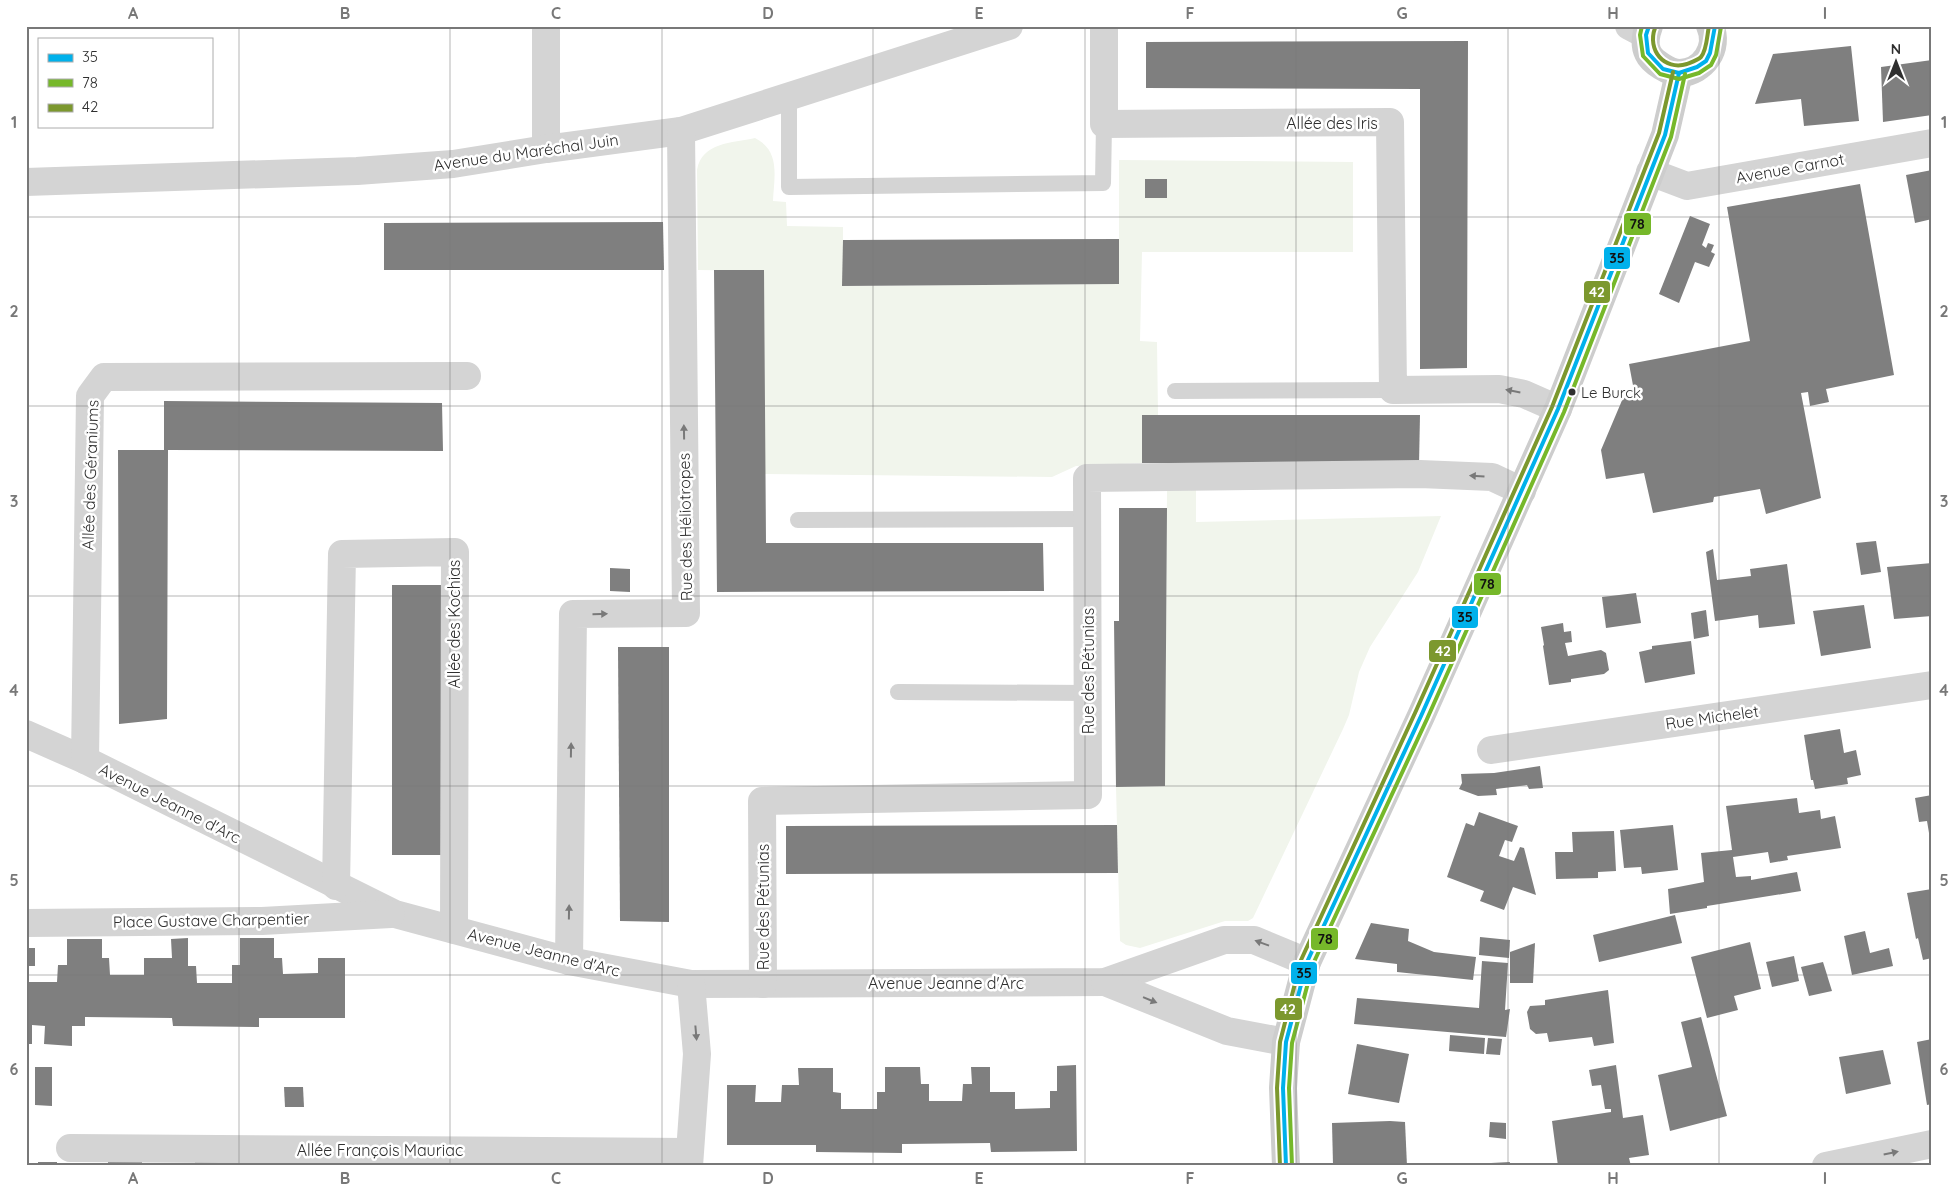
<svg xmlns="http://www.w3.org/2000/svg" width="1958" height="1192" font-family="Quicksand,sans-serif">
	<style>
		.green { fill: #f1f5ec }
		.building { fill: #7f7f7f }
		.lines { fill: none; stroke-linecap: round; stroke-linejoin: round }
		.service { stroke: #d4d4d4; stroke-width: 16 }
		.minor { stroke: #d4d4d4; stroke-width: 28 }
		.secondary { stroke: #cdcdcd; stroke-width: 28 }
		.bus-1-casing { stroke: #fff; stroke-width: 8 }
		.bus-2-casing { stroke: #fff; stroke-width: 8 }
		.bus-3-casing { stroke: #fff; stroke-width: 8 }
		.bus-1 { stroke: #00b1eb; stroke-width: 4 }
		.bus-2 { stroke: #76b82a; stroke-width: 4 }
		.bus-3 { stroke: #7c982e; stroke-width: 4 }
		.oneway { fill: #797979 }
		.grid { fill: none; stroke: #787878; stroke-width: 1; stroke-opacity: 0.55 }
		.bus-dot { fill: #2f2f2f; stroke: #fff; stroke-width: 2 }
		.labels { text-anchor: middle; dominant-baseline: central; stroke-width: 5; stroke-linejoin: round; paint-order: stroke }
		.bus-label { font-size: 15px; fill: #2f2f2f; stroke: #fff; text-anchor: start }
		.street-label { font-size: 16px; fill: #2f2f2f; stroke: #fff }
		.line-badge { stroke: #fff; stroke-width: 2 }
		.badge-label { font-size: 14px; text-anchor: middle; font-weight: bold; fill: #fff }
		.pale-badge-label { font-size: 14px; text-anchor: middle; font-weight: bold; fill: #111 }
		.neatline { fill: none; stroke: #787878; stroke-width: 2 }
		.grid-label { font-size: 16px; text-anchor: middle; font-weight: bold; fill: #787878 }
	</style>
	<rect width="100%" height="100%" fill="#fff"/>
	<!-- green -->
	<g class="green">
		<path d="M755 138C781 151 774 177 773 201L786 202 787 226 843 227V286L1119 284V160L1353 162V252H1142L1140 341 1157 342 1158 415 1142 463 1076 466 1052 477 765 474 764 271 698 270 697 170C702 142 732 143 755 138Z"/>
		<path d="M1167 490H1196V522L1441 516 1418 572 1370 647 1359 672 1349 715 1343 729 1253 918 1248 921H1225L1140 948 1126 945 1120 941 1116 787 1165 786Z"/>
	</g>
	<!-- building -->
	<g class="building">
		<path d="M1468 41 1467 368 1420 369V89L1146 88V42Z"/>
		<path d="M1851 46 1859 121 1804 126 1801 99 1755 104 1773 54Z"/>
		<path d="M1932 60V115L1883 122 1881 67Z"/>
		<path d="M1932 170V219L1915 223 1906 175Z"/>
		<rect x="1145" y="179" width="22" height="19"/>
		<path d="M1860 184 1894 375 1826 389 1829 402 1810 406 1808 392 1801 393 1821 498 1766 514 1760 489 1714 497 1713 502 1653 513 1644 473 1606 479 1601 450 1623 398 1635 396 1629 364 1750 341 1727 207Z"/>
		<path d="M1690 216 1710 224 1702 245 1706 248 1708 243 1714 245 1711 252 1715 254 1709 267 1695 262 1679 303 1659 294Z"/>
		<path d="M663 222 664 270H384V223Z"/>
		<path d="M1119 239V284L842 286 843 240Z"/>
		<path d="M714 270H764L766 543H1043L1044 591 717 592Z"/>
		<path d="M164 401 442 403 443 451 168 450 167 719 119 724 118 450H164Z"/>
		<path d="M1142 415H1420L1419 464 1142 463Z"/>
		<path d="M1119 508H1167L1165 786 1116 787 1114 621H1119Z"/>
		<path d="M1876 541 1881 572 1861 575 1856 543Z"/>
		<path d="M1713 549 1717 580 1751 576 1750 569 1787 564 1795 624 1759 628 1758 615 1715 621 1706 552Z"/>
		<path d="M1932 563V616L1894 619 1887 567Z"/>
		<path d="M610 568 630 569V592L610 591Z"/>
		<rect x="392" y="585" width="50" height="270"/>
		<path d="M1636 593 1641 623 1606 628 1602 597Z"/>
		<path d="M1864 605 1871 648 1821 656 1813 611Z"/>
		<path d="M1706 610 1709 636 1694 639 1691 613Z"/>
		<path d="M1563 623 1564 632 1571 631 1572 642 1565 643 1568 656 1601 650 1606 653 1609 670 1604 674 1571 679V682L1549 685 1543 646 1544 645 1541 627Z"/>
		<path d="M1691 641 1695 674 1645 683 1639 652 1652 649V646Z"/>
		<path d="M618 647H669V922L620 921Z"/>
		<path d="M1840 729 1844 753 1856 750 1861 775 1847 778 1848 784 1815 789 1813 780H1811L1804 735Z"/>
		<path d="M1540 766 1543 788 1529 789 1527 785 1496 789 1497 795 1478 796 1459 789 1462 783 1461 774 1494 773Z"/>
		<path d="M1932 795V833H1929L1927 821 1919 822 1915 798Z"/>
		<path d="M1797 798 1799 813 1820 810 1821 819 1835 816 1841 848 1787 856 1788 860 1770 863 1768 852 1733 857 1736 877 1751 876V880L1797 872 1801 891 1707 906V908L1670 914 1668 889 1704 882 1701 853 1732 850 1726 806Z"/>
		<path d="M1479 812 1518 826 1512 842 1505 840 1499 856 1514 861 1520 847 1524 848 1536 895 1513 887 1504 910 1480 901 1484 891 1447 877 1466 823 1474 826Z"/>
		<path d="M1117 825 1118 873 786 874V826Z"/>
		<path d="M1673 825 1678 870 1642 874 1641 867 1624 868 1620 830Z"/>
		<path d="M1614 831 1616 871 1598 872V878L1556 879 1555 852H1573L1572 832Z"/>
		<path d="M1932 889V958L1923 960 1918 938 1916 939 1907 893Z"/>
		<path d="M1675 915 1682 943 1599 962 1593 935Z"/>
		<path d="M1371 923 1409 929 1408 941 1434 952 1476 957 1473 980 1397 972V964L1355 959Z"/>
		<path d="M1865 931 1870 953 1889 948 1893 966 1852 975 1844 936Z"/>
		<path d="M1480 937 1510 940 1509 958 1479 955Z"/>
		<path d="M188 938V966H196L197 983H232V965H240V938H274V958H282L283 974 318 973V958H345V1018H259V1027L173 1026 172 1018 85 1017V1026H72V1046L44 1044 45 1026 32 1025V1044H26V982H57L58 965H67V939H102V958H109L110 975H144V958H172L171 939Z"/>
		<path d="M1750 942 1761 989 1734 996 1738 1010 1707 1018 1691 957Z"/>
		<path d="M1535 943 1533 983H1510V952Z"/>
		<rect x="26" y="948" width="9" height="18"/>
		<path d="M1794 956 1799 981 1772 987 1766 962Z"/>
		<path d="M1482 961 1508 963 1505 1010 1510 1009 1506 1037 1354 1024 1357 998 1479 1008Z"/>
		<path d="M1823 962 1832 991 1809 996 1801 967Z"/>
		<path d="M1608 990 1614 1043 1594 1046 1592 1037 1549 1042 1547 1033 1536 1034 1530 1029 1527 1012 1530 1006 1545 1005V1000Z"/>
		<path d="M1701 1017 1727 1116 1670 1131 1658 1075 1692 1067 1681 1022Z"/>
		<path d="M1450 1035 1485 1038 1484 1054 1449 1051Z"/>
		<path d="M1488 1038 1502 1039 1500 1055 1486 1054Z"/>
		<path d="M1932 1039V1104L1927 1105 1917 1042Z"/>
		<path d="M1357 1044 1409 1054 1399 1103 1348 1094Z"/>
		<path d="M1883 1050 1891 1084 1846 1094 1839 1057Z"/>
		<path d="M1076 1065 1077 1151 991 1152 990 1143 902 1144V1153L816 1152V1145H727V1085H756L755 1102H781L782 1085H799L798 1068H833V1092L841 1093V1109H877V1092H885V1067H920L921 1084H929V1101H962L963 1084H972L971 1067H990V1092H1015V1109L1050 1108V1091H1057V1066Z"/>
		<path d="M1616 1065 1623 1118 1643 1115 1649 1155 1629 1158 1631 1166H1558L1552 1121 1611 1112V1109H1605L1601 1085 1592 1086 1589 1070Z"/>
		<path d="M35 1067H52V1106L35 1105Z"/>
		<path d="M284 1087H303L304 1107H285Z"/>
		<path d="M1390 1121 1405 1122 1407 1166 1333 1165 1332 1123Z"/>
		<path d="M1490 1122 1506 1123V1139L1489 1137Z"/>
		<rect x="38" y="1162" width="19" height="4"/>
		<rect x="108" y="1162" width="34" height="4"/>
		<rect x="195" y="1162" width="36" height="4"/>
		<rect x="298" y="1162" width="19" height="4"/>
		<path d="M1510 1162 1509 1166H1491V1163Z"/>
		<path d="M453 1163H489L488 1166H453Z"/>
	</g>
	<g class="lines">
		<!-- service -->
		<g class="service">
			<path d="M789 97V187L1103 183 1104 124"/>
			<path d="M1175 391 1393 390"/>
			<path d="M798 520 1088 519"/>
			<path d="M898 692 1088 693"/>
		</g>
		<!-- minor -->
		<g class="minor">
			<path d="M546 26V149"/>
			<path d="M1104 26V124L1390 122 1393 390 1499 389 1524 394 1558 409"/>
			<path d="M1629 26 1646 35"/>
			<path d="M1650 172 1687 186 1932 143"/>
			<path d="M26 182 357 171 453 164 546 149 681 131 1009 26"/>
			<path d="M26 734 85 760 395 914 569 961 691 984 1105 982 1224 940H1254L1307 962"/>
			<path d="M1491 750 1932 685"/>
			<path d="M85 760 90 396 104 377 467 376"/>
			<path d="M336 886 342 554 455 552 454 930"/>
			<path d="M26 923 262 921 391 914"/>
			<path d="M569 961 573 614 686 613 681 131"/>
			<path d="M1105 982 1227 1031 1286 1042"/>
			<path d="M763 984 762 801 1088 795 1087 478 1420 474 1492 477 1522 491"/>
			<path d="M70 1148 689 1152"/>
			<path d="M689 1166 697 1054 691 984"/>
			<path d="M1826 1166 1932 1144"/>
		</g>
		<!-- secondary -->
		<g class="secondary">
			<path d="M1649 26C1646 34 1644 45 1648 53 1652 62 1670 73 1680 73 1703 72 1720 48 1710 26"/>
			<path d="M1286 1166 1283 1088 1286 1042 1307 962 1421 716 1558 409 1665 135 1679 73"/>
		</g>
		<defs>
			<g id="bus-1">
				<path d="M1649 26 1646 35 1648 53 1663 69 1679 73 1697 67 1706 61 1710 53 1715 26"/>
				<path d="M1286 1166 1283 1088 1286 1042 1307 962 1421 716 1558 409 1665 135 1679 73"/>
			</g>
			<g id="bus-2">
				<path d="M1642 26 1640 35 1643 56 1660 74 1679 79 1699 73 1711 65 1716 55 1721 27"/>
				<path d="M1292 1166 1289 1088 1292 1043 1313 964 1427 719 1564 412 1671 137 1685 74"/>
			</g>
			<g id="bus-3">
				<path d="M1655 28C1647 50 1664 71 1687 64 1692 62 1698 60 1701 57 1707 50 1707 35 1709 26"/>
				<path d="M1280 1166 1277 1088 1280 1042 1301 960 1415 713 1552 407 1659 133 1673 72"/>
			</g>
		</defs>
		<!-- bus-1 casing -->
		<use href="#bus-1" class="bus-1-casing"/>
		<!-- bus-2 casing -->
		<use href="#bus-2" class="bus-2-casing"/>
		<!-- bus-3 casing -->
		<use href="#bus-3" class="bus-3-casing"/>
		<!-- bus-1 -->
		<use href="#bus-1" class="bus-1"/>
		<!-- bus-2 -->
		<use href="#bus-2" class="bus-2"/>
		<!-- bus-3 -->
		<use href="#bus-3" class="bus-3"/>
	</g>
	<!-- one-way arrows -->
	<defs><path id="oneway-solid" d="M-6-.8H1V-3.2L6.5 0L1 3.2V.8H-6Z" transform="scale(1.25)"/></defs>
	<g class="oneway">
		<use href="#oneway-solid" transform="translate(1513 391) rotate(-169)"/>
		<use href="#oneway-solid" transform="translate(684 432) rotate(-91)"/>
		<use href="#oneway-solid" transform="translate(1477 476) rotate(-177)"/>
		<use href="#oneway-solid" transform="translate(600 614) rotate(-1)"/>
		<use href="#oneway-solid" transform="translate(571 750) rotate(-89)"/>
		<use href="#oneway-solid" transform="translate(569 912) rotate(-89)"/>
		<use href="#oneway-solid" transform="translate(1262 943) rotate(-160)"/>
		<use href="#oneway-solid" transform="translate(1150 1000) rotate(22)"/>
		<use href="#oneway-solid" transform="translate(696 1033) rotate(85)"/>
		<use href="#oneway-solid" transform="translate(1891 1153) rotate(-12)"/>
	</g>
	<!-- grid -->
	<path class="grid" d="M239 26V1166M450 26V1166M662 26V1166M873 26V1166M1085 26V1166M1296 26V1166M1508 26V1166M1719 26V1166M26 217H1932M26 406H1932M26 596H1932M26 786H1932M26 975H1932"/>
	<!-- markers -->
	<circle class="bus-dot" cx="1572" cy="392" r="4.5"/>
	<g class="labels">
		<!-- bus labels -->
		<g class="bus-label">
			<text x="1581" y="392">Le Burck</text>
		</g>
		<!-- street labels -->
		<g class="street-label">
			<text x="1332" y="123">Allée des Iris</text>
			<text transform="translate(526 152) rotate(-8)">Avenue du Maréchal Juin</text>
			<text transform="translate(1790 168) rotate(-10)">Avenue Carnot</text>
			<text transform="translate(90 475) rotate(-88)">Allée des Géraniums</text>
			<text transform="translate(685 527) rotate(-91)">Rue des Héliotropes</text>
			<text transform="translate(454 624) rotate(-90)">Allée des Kochias</text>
			<text transform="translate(1088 671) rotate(-90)">Rue des Pétunias</text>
			<text transform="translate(1712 717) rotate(-8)">Rue Michelet</text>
			<text transform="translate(170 803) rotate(27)">Avenue Jeanne d'Arc</text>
			<text transform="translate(763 907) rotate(-90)">Rue des Pétunias</text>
			<text transform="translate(211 920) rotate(-1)">Place Gustave Charpentier</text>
			<text transform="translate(544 952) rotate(14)">Avenue Jeanne d'Arc</text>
			<text x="946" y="983">Avenue Jeanne d'Arc</text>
			<text x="380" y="1150">Allée François Mauriac</text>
		</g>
	</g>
	<g class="line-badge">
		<rect x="1623" y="212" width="29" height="24" rx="5" fill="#76b82a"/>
		<rect x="1603" y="246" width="28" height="24" rx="5" fill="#00b1eb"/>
		<rect x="1583" y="280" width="28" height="24" rx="5" fill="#7c982e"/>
		<rect x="1473" y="572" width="29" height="24" rx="5" fill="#76b82a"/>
		<rect x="1451" y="605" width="28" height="24" rx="5" fill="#00b1eb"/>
		<rect x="1428" y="639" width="29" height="24" rx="5" fill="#7c982e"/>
		<rect x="1310" y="927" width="29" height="24" rx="5" fill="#76b82a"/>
		<rect x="1290" y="961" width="28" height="24" rx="5" fill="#00b1eb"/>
		<rect x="1274" y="997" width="29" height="24" rx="5" fill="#7c982e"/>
	</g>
	<g class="badge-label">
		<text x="1597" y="297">42</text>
		<text x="1443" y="656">42</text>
		<text x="1288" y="1014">42</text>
	</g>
	<g class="pale-badge-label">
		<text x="1637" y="229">78</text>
		<text x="1617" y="263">35</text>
		<text x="1487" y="589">78</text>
		<text x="1465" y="622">35</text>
		<text x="1325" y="944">78</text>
		<text x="1304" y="978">35</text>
	</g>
	<!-- border -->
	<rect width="1958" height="1192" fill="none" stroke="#ffffff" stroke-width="55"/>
	<!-- legend -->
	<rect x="38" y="38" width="175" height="90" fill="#ffffff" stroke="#acacac"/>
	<rect x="48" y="54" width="25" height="8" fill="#00b1eb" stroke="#acacac"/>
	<text x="82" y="62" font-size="15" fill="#2f2f2f">35</text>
	<rect x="48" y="79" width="25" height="8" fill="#76b82a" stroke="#acacac"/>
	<text x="82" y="88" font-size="15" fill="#2f2f2f">78</text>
	<rect x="48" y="104" width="25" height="8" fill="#7c982e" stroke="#acacac"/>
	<text x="82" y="112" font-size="15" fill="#2f2f2f">42</text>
	<!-- north arrow -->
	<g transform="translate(1896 62)" stroke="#ffffff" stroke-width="4" paint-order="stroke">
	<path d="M0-4L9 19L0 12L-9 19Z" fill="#2f2f2f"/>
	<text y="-8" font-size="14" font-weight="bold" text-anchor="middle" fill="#2f2f2f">N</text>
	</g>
	<rect x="28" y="28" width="1902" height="1136" class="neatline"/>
	<g class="grid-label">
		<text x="133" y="19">A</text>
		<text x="345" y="19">B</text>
		<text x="556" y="19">C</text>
		<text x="768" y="19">D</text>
		<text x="979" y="19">E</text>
		<text x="1190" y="19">F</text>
		<text x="1402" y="19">G</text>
		<text x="1613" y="19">H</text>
		<text x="1825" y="19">I</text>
		<text x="14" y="128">1</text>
		<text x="1944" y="128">1</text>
		<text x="14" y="317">2</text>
		<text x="1944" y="317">2</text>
		<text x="14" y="507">3</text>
		<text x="1944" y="507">3</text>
		<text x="14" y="696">4</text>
		<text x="1944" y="696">4</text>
		<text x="14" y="886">5</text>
		<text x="1944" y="886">5</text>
		<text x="14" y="1075">6</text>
		<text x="1944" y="1075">6</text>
		<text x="133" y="1184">A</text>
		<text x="345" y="1184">B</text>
		<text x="556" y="1184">C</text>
		<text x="768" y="1184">D</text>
		<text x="979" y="1184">E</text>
		<text x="1190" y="1184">F</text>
		<text x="1402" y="1184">G</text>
		<text x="1613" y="1184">H</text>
		<text x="1825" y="1184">I</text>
	</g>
</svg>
